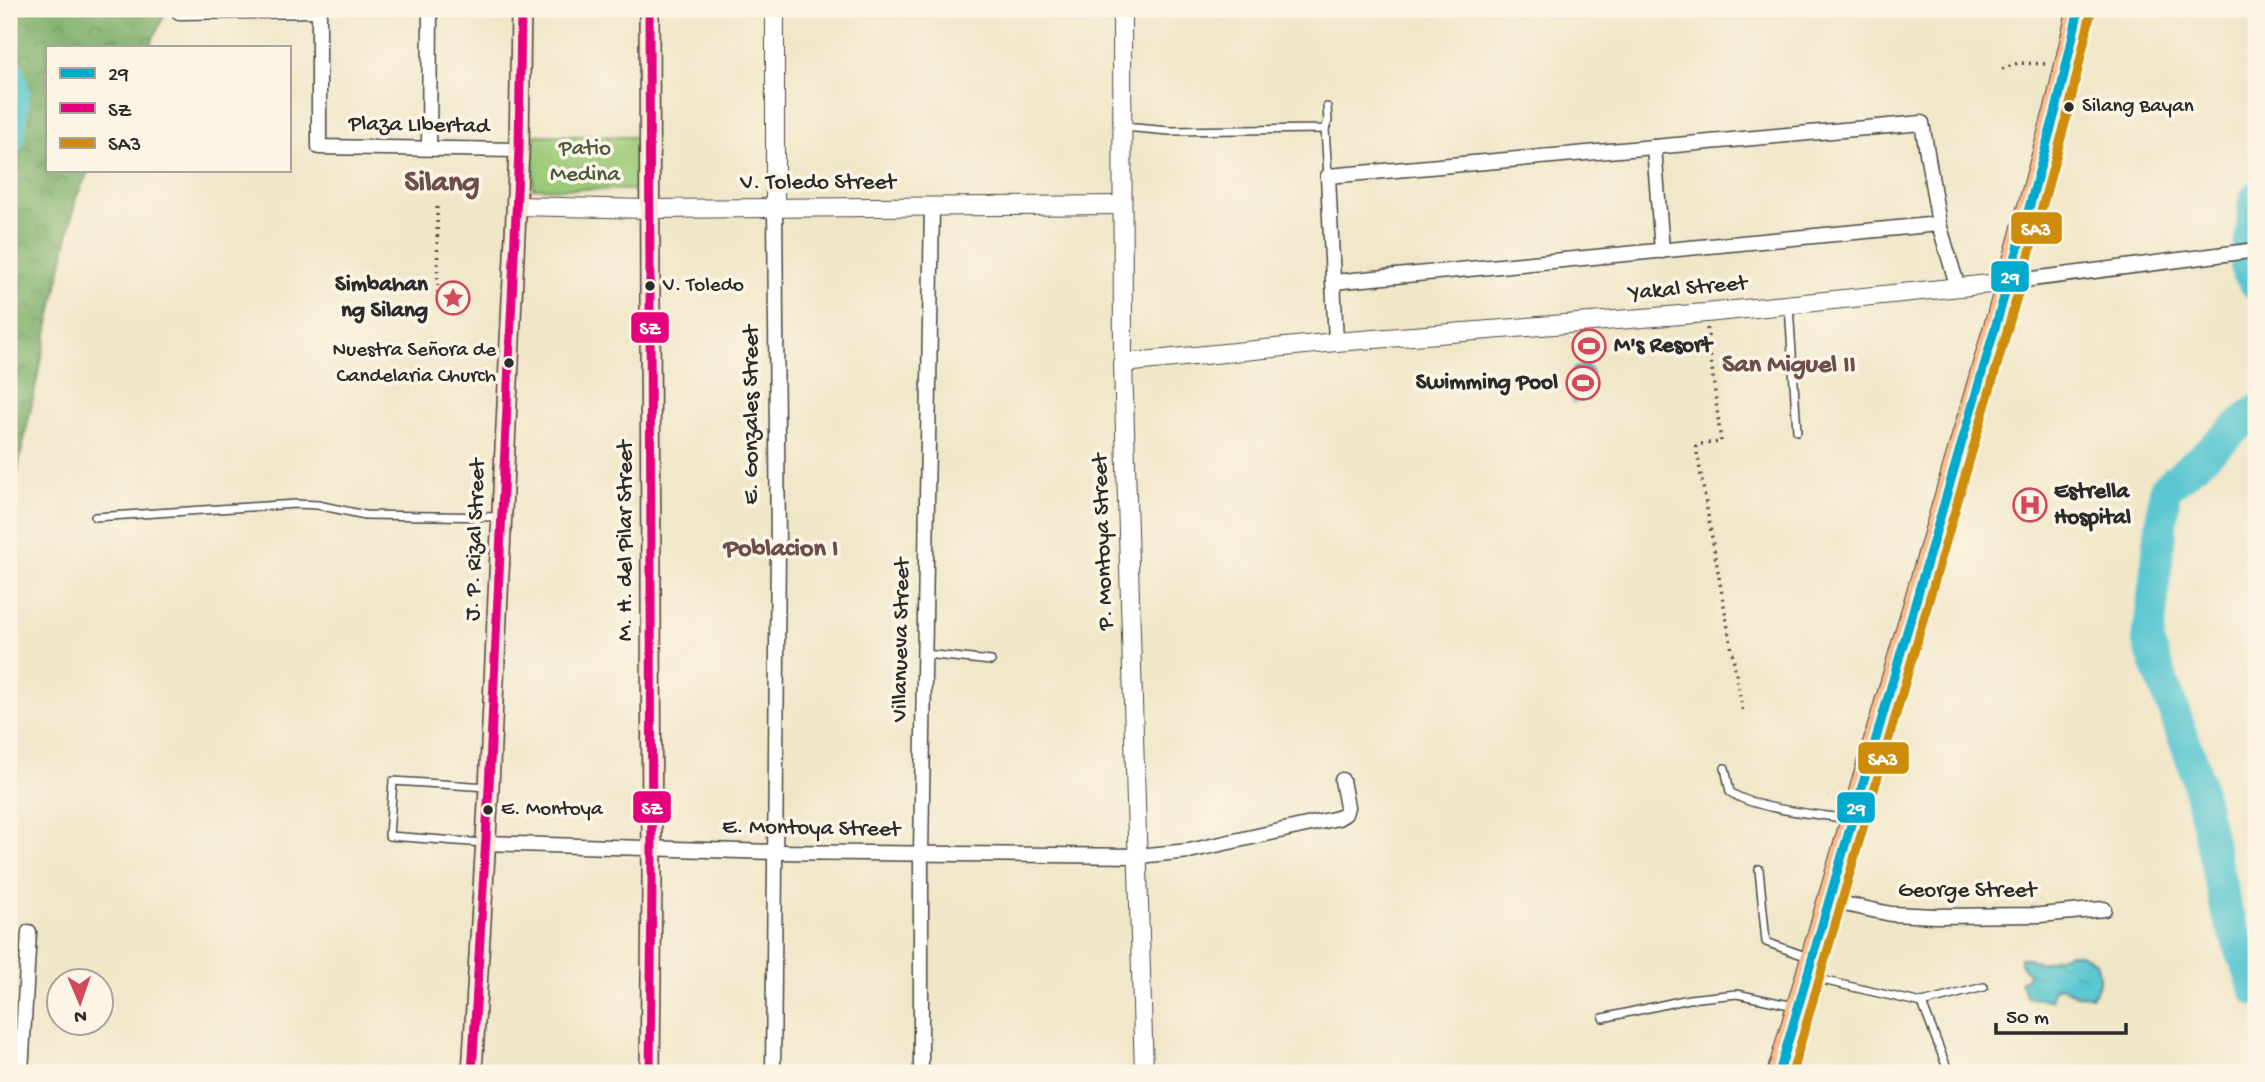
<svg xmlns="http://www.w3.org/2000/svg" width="2265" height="1082" font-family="'Gochi Hand',sans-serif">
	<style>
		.green { fill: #9ac977; stroke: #627a51; stroke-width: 2 }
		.forest { fill: url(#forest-crowns); stroke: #536c4a; stroke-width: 2 }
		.water { fill: url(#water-ripples); stroke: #43797e; stroke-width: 2 }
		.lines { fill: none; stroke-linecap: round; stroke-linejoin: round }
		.river { stroke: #5bc7d1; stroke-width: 32 }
		.service-casing { stroke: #494743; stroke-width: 10 }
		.minor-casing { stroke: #494743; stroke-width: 17 }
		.tertiary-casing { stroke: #494743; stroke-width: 20 }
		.secondary-casing { stroke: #494743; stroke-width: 22 }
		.primary-casing { stroke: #494743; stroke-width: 25 }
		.path { stroke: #494743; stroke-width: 3.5; stroke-dasharray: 2 5; stroke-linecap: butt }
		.service { stroke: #fff; stroke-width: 7 }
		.minor { stroke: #fff; stroke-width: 14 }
		.tertiary { stroke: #fff; stroke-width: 18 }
		.secondary { stroke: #fde4d1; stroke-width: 19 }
		.primary { stroke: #fbbb8d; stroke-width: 23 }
		.bus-1-casing { stroke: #fcf5e5; stroke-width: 14 }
		.bus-2-casing { stroke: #fcf5e5; stroke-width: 14 }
		.bus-3-casing { stroke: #fcf5e5; stroke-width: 14 }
		.bus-1 { stroke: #00a9ce; stroke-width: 9 }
		.bus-2 { stroke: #e5007d; stroke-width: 9 }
		.bus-3 { stroke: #ce8d09; stroke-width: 9 }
		.bus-dot { fill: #2b2b2b; stroke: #fcf5e5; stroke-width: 2.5 }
		.labels { text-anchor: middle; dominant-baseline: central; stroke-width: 7; stroke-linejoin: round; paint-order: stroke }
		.bus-label { font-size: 21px; fill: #2b2b2b; stroke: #fcf5e5; text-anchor: start }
		.street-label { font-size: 23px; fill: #2b2b2b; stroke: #fcf5e5 }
		.park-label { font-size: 23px; fill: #4c5a42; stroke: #fcf5e5 }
		.poi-label { font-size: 23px; font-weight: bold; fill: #2b2b2b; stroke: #fcf5e5; text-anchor: end }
		.quarter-label { font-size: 26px; font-weight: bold; fill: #6c4f4c; stroke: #fcf5e5 }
		.district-label { font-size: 30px; font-weight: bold; fill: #6c4f4c; stroke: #fcf5e5 }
		.line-badge { stroke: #fcf5e5; stroke-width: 2.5 }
		.badge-label { font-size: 19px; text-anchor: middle; font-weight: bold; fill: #fff }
	</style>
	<defs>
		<pattern id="forest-crowns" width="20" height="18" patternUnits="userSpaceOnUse" patternTransform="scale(1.75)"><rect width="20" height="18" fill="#7bad68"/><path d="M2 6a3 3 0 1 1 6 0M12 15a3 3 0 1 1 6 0" fill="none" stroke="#658d56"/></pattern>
		<pattern id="water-ripples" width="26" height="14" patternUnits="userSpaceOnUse" patternTransform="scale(1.75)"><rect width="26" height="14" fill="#5bc7d1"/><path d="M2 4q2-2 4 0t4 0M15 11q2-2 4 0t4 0" fill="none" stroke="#4ba2aa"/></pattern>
	</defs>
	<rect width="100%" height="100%" fill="#fcf5e5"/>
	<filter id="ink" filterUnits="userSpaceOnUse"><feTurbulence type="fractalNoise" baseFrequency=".0143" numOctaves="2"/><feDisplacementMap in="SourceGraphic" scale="14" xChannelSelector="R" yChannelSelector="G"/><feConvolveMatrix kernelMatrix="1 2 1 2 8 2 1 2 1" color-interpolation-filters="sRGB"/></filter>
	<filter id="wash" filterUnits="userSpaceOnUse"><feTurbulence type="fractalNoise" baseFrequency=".00686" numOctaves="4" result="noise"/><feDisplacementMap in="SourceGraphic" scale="28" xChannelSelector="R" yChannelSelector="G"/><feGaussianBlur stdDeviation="1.57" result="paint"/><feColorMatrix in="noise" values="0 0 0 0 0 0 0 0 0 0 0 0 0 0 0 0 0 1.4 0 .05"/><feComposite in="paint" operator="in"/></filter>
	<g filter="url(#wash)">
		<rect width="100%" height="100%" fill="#f0e6c8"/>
		<!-- green -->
		<path class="green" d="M534 135 638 137 636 190 533 188Z"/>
		<!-- forest -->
		<path class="forest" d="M9 9H167L149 47H47V170H89L76 198 9 510Z"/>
		<!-- water -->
		<g class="water">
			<path d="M1586 365 1591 371 1593 385 1589 398 1574 403 1570 394 1574 386 1572 372 1574 368Z"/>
			<path d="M2069 953 2080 954 2096 962C2100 974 2102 987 2091 996L2076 995 2063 988 2058 987 2052 992 2051 1000 2027 997 2020 982 2026 978 2028 973 2020 964V958H2029L2040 964Z"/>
		</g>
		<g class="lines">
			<!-- river -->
			<g class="river">
				<path d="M9 73 14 91 9 138"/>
				<path d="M2256 197 2246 269 2256 284"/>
				<path d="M2256 411 2165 489 2148 642 2194 766 2227 913 2256 990"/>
			</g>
		</g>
	</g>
	<g filter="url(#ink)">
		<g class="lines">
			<defs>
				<g id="service">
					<path d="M1123 127 1170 131 1325 129 1328 121 1327 107"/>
					<path d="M1325 129 1328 176"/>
					<path d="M1789 306 1797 431"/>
					<path d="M95 517 296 504 318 505 365 515 501 517"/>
					<path d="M925 654 991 661"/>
					<path d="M1725 768 1730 792C1756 810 1818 814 1850 819"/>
					<path d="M484 843 389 836 393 781 488 787"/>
					<path d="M1759 869 1766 942 1808 957"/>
					<path d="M1809 977 1922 1003 1984 987"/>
					<path d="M1922 1003 1949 1073"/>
					<path d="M1603 1018 1689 999 1737 994 1794 1006"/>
				</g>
				<g id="minor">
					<path d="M319 9V147L519 150"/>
					<path d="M179 12 319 10"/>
					<path d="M1654 147 1662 251"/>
					<path d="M429 148 430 9"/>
					<path d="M1333 282 1939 224"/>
					<path d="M2009 282 2256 250"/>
					<path d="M1336 342 1328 176 1922 123 1939 224 1958 288"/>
					<path d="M484 843 775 852 1138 856 1189 851 1338 818 1345 814 1347 807 1342 780"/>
					<path d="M1830 901 1891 914 1936 916 2040 915 2104 909"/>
					<path d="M21 1073 29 932"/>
					<path d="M773 1073 778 548 775 208"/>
					<path d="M921 1073V853L932 207"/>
				</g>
				<g id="tertiary">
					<path d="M1122 9 1123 363 1144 1073"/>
					<path d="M516 206 649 209 1121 205"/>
					<path d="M775 208V9"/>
					<path d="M1123 363 1336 342 1706 313 2009 282"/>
				</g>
				<g id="secondary">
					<path d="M649 9 652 881 650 1073"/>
					<path d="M472 1073 489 787 519 150 521 9"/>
				</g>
				<path id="primary" d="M1779 1073 2015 259 2057 106 2079 9"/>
			</defs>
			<!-- service casing -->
			<use href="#service" class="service-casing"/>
			<!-- minor casing -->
			<use href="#minor" class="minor-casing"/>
			<!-- tertiary casing -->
			<use href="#tertiary" class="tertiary-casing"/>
			<!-- secondary casing -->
			<use href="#secondary" class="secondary-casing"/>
			<!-- primary casing -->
			<use href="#primary" class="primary-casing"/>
			<!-- path -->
			<g class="path">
				<path d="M2002 69 2018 63 2048 64"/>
				<path d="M437 207 438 298"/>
				<path d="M1707 328 1721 442 1700 444 1696 447 1743 713"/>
			</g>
			<!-- service -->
			<use href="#service" class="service"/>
			<!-- minor -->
			<use href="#minor" class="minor"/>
			<!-- tertiary -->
			<use href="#tertiary" class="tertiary"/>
			<!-- secondary -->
			<use href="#secondary" class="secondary"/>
			<!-- primary -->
			<use href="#primary" class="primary"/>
			<defs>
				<path id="bus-1" d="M1779 1073 2015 259 2057 106 2079 9"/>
				<g id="bus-2">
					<path d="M649 9 652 881 650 1073"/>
					<path d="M472 1073 489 787 519 150 521 9"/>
				</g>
				<path id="bus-3" d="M1792 1073 2027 262 2069 109 2091 12"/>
			</defs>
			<!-- bus-1 casing -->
			<use href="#bus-1" class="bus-1-casing"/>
			<!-- bus-2 casing -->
			<use href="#bus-2" class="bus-2-casing"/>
			<!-- bus-3 casing -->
			<use href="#bus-3" class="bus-3-casing"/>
			<!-- bus-1 -->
			<use href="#bus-1" class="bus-1"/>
			<!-- bus-2 -->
			<use href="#bus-2" class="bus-2"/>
			<!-- bus-3 -->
			<use href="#bus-3" class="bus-3"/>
		</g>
	</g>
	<!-- icons -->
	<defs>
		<symbol id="sight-ring" viewBox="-11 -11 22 22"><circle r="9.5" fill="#fcf5e5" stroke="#d1495b" stroke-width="1.5"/><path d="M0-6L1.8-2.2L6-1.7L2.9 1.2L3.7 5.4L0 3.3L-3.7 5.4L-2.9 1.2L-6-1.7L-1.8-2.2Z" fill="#d1495b"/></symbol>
		<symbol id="stadium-ring" viewBox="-11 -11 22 22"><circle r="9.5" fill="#fcf5e5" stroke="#d1495b" stroke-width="1.5"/><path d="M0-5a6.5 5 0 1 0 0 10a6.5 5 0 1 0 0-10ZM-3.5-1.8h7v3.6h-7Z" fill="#d1495b"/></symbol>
		<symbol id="hospital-ring" viewBox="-11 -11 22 22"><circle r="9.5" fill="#fcf5e5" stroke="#d1495b" stroke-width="1.5"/><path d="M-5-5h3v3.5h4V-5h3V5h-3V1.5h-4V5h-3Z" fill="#d1495b"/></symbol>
	</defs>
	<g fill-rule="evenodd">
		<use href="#sight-ring" x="434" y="279" width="38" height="38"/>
		<use href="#stadium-ring" x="1570" y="327" width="38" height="38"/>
		<use href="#stadium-ring" x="1564" y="364" width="38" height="38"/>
		<use href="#hospital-ring" x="2011" y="486" width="38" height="38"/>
	</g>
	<!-- markers -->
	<g class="bus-dot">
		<circle cx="2069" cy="107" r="6"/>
		<circle cx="650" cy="286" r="6"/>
		<circle cx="509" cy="363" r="6"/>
		<circle cx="488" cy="810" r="6"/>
	</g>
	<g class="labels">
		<!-- bus labels -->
		<g class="bus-label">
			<text x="2082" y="107">Silang Bayan</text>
			<text x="663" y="286">V. Toledo</text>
			<text x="496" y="351" text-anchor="end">Nuestra Señora de<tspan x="496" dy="26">Candelaria Church</tspan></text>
			<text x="501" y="810">E. Montoya</text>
		</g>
		<!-- street labels -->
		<g class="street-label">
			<text transform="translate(419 126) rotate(1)">Plaza LIbertad</text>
			<text x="818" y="183">V. Toledo Street</text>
			<text transform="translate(1688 289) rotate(-5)">Yakal Street</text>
			<text transform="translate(752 415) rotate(-90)">E. Gonzales Street</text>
			<text transform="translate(476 540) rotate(-88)">J. P. Rizal Street</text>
			<text transform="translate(626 541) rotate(-90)">M. H. del Pilar Street</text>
			<text transform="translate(1104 542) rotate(-92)">P. Montoya Street</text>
			<text transform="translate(902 640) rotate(-89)">Villanueva Street</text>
			<text transform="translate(811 829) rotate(1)">E. Montoya Street</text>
			<text x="1967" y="891">George Street</text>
		</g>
		<!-- park labels -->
		<g class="park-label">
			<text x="585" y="149">Patio<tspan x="585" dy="26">Medina</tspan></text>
		</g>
		<!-- poi labels -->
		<g class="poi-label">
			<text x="428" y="285">Simbahan<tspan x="428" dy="26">ng Silang</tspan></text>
			<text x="1614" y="346" text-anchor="start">M's Resort</text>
			<text x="1558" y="383">Swimming Pool</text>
			<text x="2054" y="492" text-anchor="start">Estrella<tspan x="2054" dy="26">Hospital</tspan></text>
		</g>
		<!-- quarter labels -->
		<g class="quarter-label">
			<text x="1789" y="366">San Miguel II</text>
			<text x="781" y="550">Poblacion I</text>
		</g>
		<!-- district labels -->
		<g class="district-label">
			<text x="442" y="184">Silang</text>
		</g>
	</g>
	<g class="line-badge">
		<rect x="2010" y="211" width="53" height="34" rx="7" fill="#ce8d09"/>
		<rect x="1990" y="260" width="40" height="33" rx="7" fill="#00a9ce"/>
		<rect x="630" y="311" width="40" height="33" rx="7" fill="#e5007d"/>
		<rect x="1857" y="741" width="53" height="34" rx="7" fill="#ce8d09"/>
		<rect x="632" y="790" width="40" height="34" rx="7" fill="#e5007d"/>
		<rect x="1836" y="791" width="40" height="33" rx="7" fill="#00a9ce"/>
	</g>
	<g class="badge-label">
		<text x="2036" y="235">SA3</text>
		<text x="2010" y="283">29</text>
		<text x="650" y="334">SZ</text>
		<text x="1883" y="765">SA3</text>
		<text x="652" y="814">SZ</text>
		<text x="1856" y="814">29</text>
	</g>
	<!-- margin -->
	<rect width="2265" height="1082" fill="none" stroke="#fcf5e5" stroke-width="35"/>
	<!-- legend -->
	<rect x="46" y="46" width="245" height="126" fill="#fcf5e5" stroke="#a8a49b" stroke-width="2"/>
	<rect x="60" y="68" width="35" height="10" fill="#00a9ce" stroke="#a8a49b" stroke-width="2"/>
	<text x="108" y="80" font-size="21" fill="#2b2b2b">29</text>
	<rect x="60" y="103" width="35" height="10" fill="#e5007d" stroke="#a8a49b" stroke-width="2"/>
	<text x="108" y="116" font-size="21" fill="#2b2b2b">SZ</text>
	<rect x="60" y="138" width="35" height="10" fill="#ce8d09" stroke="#a8a49b" stroke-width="2"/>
	<text x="108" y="150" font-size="21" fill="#2b2b2b">SA3</text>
	<!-- north arrow -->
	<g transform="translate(80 1002) rotate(178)"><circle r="33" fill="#fcf5e5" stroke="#a8a49b" stroke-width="2"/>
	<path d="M0-5L12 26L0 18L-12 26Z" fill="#d1495b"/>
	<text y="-10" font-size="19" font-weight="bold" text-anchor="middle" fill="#2b2b2b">N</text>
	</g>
	<!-- scale -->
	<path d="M1996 1023v10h130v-10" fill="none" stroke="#2b2b2b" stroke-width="3.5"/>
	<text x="2006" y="1023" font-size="21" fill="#2b2b2b" stroke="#fcf5e5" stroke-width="5" paint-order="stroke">50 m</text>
</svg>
